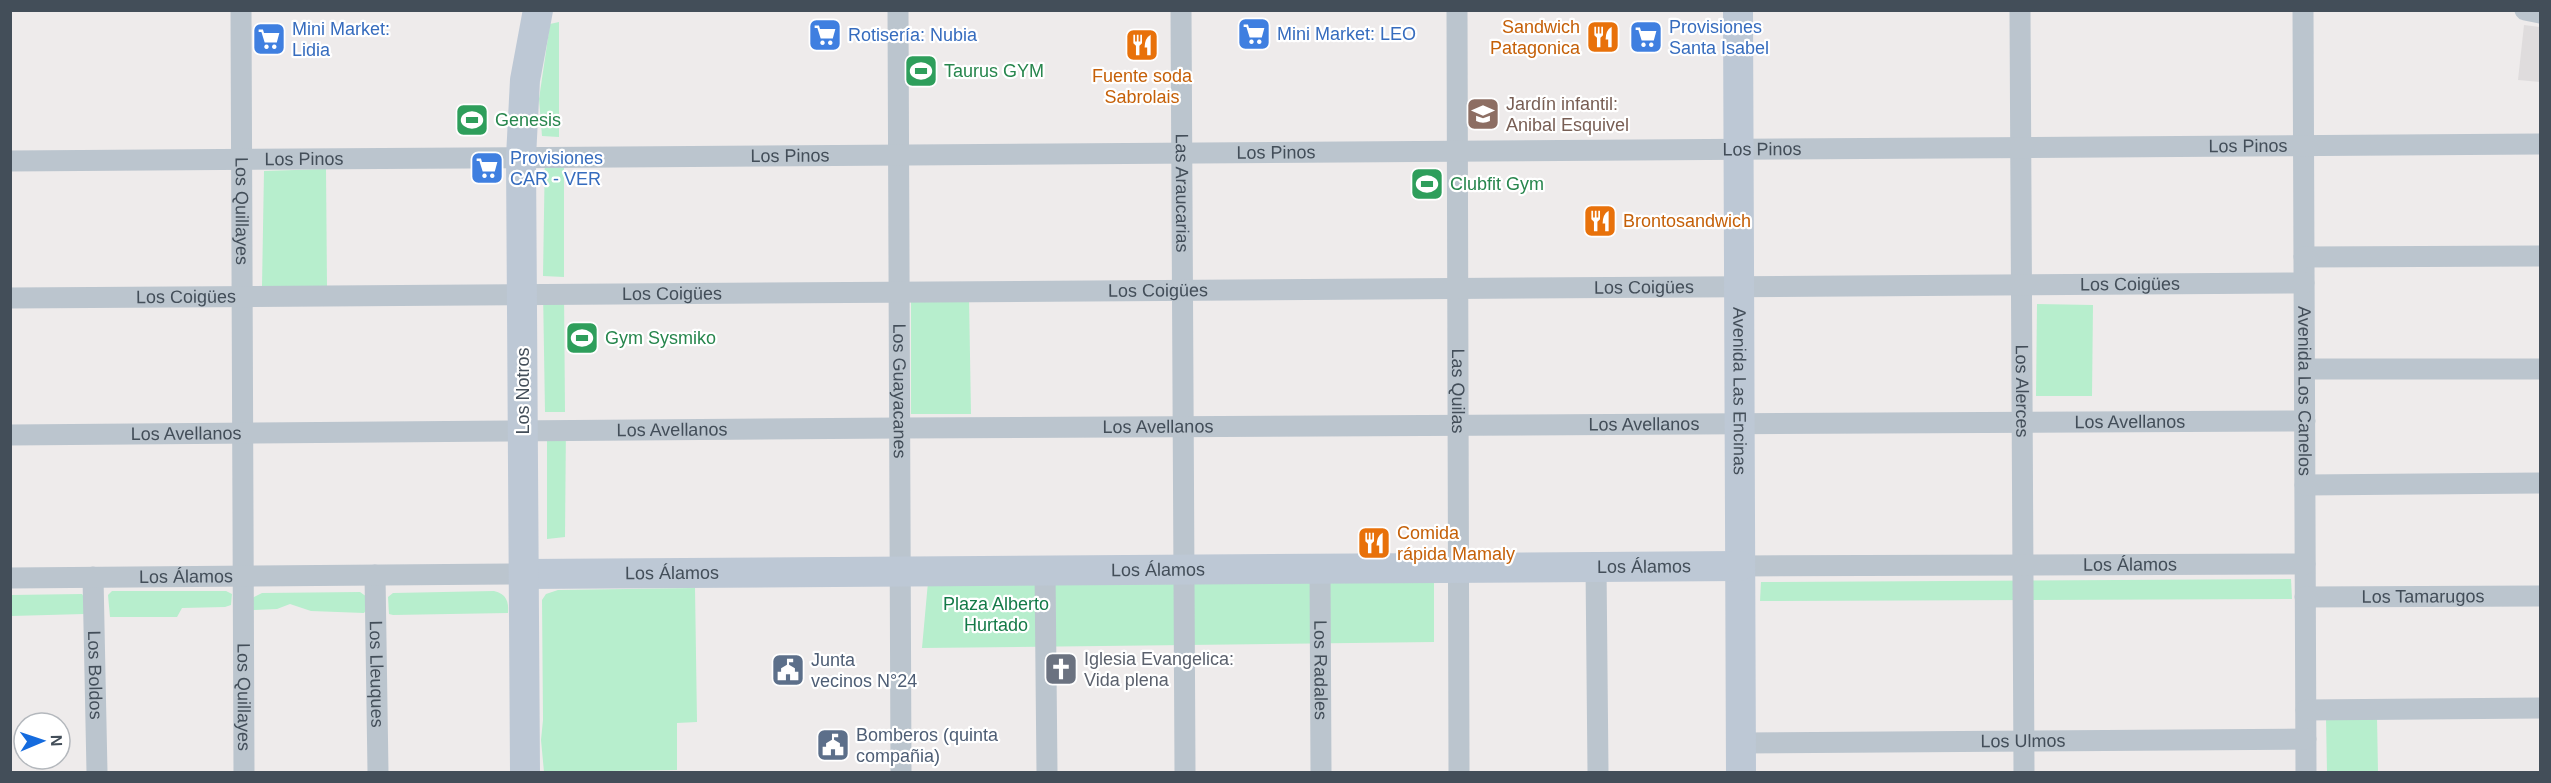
<svg xmlns="http://www.w3.org/2000/svg" width="2551" height="783" font-family="Arial,sans-serif">
	<style>
		.education { fill: #dfdcdd }
		.green { fill: #b7eecd }
		.lines { fill: none; stroke-linecap: round; stroke-linejoin: round }
		.street { stroke: #bbc5ce; stroke-width: 21 }
		.secondary { stroke: #bdc8d5; stroke-width: 30 }
		.labels { text-anchor: middle; dominant-baseline: central; stroke-width: 4.5; stroke-linejoin: round; paint-order: stroke }
		.food-label { font-size: 18px; fill: #c56008; stroke: #fff; text-anchor: start }
		.shop-label { font-size: 18px; fill: #366cbe; stroke: #fff; text-anchor: start }
		.leisure-label { font-size: 18px; fill: #27864d; stroke: #fff; text-anchor: start }
		.education-label { font-size: 18px; fill: #785e54; stroke: #fff; text-anchor: start }
		.street-label { font-size: 18px; fill: #434e59; stroke: #fff }
		.park-label { font-size: 18px; fill: #147a48; stroke: #fff }
		.worship-label { font-size: 18px; fill: #5b616d; stroke: #fff; text-anchor: start }
		.service-label { font-size: 18px; fill: #4e5e75; stroke: #fff; text-anchor: start }
	</style>
	<rect width="100%" height="100%" fill="#eeebeb"/>
	<!-- education -->
	<path class="education" d="M2524 25 2540 27V82L2518 80Z"/>
	<!-- green -->
	<g class="green">
		<path d="M559 22V137L542 136 539 99 550 24Z"/>
		<path d="M564 150V277L543 276 545 151Z"/>
		<path d="M326 169 327 287 262 286 264 171Z"/>
		<path d="M543 290H564L565 412H545Z"/>
		<path d="M969 297 971 414H911V301Z"/>
		<path d="M2037 304 2093 305 2092 396H2036Z"/>
		<path d="M566 421 565 537 547 539V422Z"/>
		<path d="M1434 577V642L922 648 928 582Z"/>
		<path d="M2291 579 2292 599 1760 601 1761 582Z"/>
		<path d="M695 588 697 722 677 723V770L544 772 541 740 543 720 542 600 546 594 558 590Z"/>
		<path d="M112 591H226L232 594 231 605 225 607 182 608 177 617H110L108 595Z"/>
		<path d="M494 591C506 594 509 601 508 613L393 615 389 614 388 597 393 593Z"/>
		<path d="M360 592 367 597V609L364 613 311 611 290 604 277 609 253 610 252 598 262 593Z"/>
		<path d="M82 594 85 599 84 614 11 616 10 595Z"/>
		<path d="M2377 717 2378 772H2327L2326 718Z"/>
	</g>
	<g class="lines">
		<!-- street -->
		<g class="street">
			<path id="s1" d="M241 10 244 772"/>
			<path id="s2" d="M898 10 901 772"/>
			<path id="s3" d="M1181 10 1185 772"/>
			<path id="s4" d="M1457 10 1459 772"/>
			<path id="s5" d="M2020 10 2024 772"/>
			<path id="s6" d="M2303 10 2306 772"/>
			<path d="M2525 10 2540 13"/>
			<path id="s7" d="M10 161 2540 144"/>
			<path d="M2304 257 2540 256"/>
			<path id="s8" d="M10 298 2304 283"/>
			<path d="M2305 369H2540"/>
			<path id="s9" d="M10 435 899 428 2305 421"/>
			<path d="M2305 485 2540 483"/>
			<path d="M1596 566 1598 772"/>
			<path id="s10" d="M1740 566 2305 564"/>
			<path id="s11" d="M1320 568 1321 772"/>
			<path d="M1045 570 1047 772"/>
			<path id="s12" d="M375 575 378 772"/>
			<path id="s13" d="M93 577 97 772"/>
			<path id="s14" d="M10 578 524 574"/>
			<path id="s15" d="M2305 597 2540 596"/>
			<path d="M2306 710 2540 708"/>
			<path id="s16" d="M1741 743 2306 739"/>
		</g>
		<!-- secondary -->
		<g class="secondary">
			<path id="s17" d="M1738 10 1741 772"/>
			<path id="s18" d="M524 574 1740 566"/>
			<path d="M525 772 521 157 525 80 538 10"/>
		</g>
	</g>
	<!-- icons -->
	<defs>
		<symbol id="supermarket-square" viewBox="-11 -11 22 22"><rect x="-9" y="-9" width="18" height="18" rx="4" fill="#3f7fe0" stroke="#fff"/><path d="M-6-5.5h2.5l.6 2H6L4.5 2H-2.5L-4.4-4H-6ZM-1.5 3.2a1.3 1.3 0 1 0 .1 0ZM3 3.2a1.3 1.3 0 1 0 .1 0Z" fill="#fff"/></symbol>
		<symbol id="restaurant-square" viewBox="-11 -11 22 22"><rect x="-9" y="-9" width="18" height="18" rx="4" fill="#e8710a" stroke="#fff"/><path d="M-5-6h1v4h1v-4h1v4h1v-4h1v5L-1.5 .5V6h-2V.5L-5-1ZM5-6V6H3V1.5H1.5Q1.5-4 5-6Z" fill="#fff"/></symbol>
		<symbol id="stadium-square" viewBox="-11 -11 22 22"><rect x="-9" y="-9" width="18" height="18" rx="4" fill="#2e9e5b" stroke="#fff"/><path d="M0-5a6.5 5 0 1 0 0 10a6.5 5 0 1 0 0-10ZM-3.5-1.8h7v3.6h-7Z" fill="#fff"/></symbol>
		<symbol id="school-square" viewBox="-11 -11 22 22"><rect x="-9" y="-9" width="18" height="18" rx="4" fill="#8d6e63" stroke="#fff"/><path d="M0-5L7-2L0 1L-7-2ZM-4 1L0 2.5L4 1V4Q0 6-4 4Z" fill="#fff"/></symbol>
		<symbol id="church-square" viewBox="-11 -11 22 22"><rect x="-9" y="-9" width="18" height="18" rx="4" fill="#6b7280" stroke="#fff"/><path d="M-1.2-6h2.4v3.5h3.3v2.4h-3.3V6h-2.4V-.1h-3.3v-2.4h3.3Z" fill="#fff"/></symbol>
		<symbol id="civic-square" viewBox="-11 -11 22 22"><rect x="-9" y="-9" width="18" height="18" rx="4" fill="#5c6f8a" stroke="#fff"/><path d="M-.6-6.5H3V-4.5H.6V-3L4-1V1h2V6H-6V1h2V-1L-.6-3ZM-1.2 2.5V6h2.4V2.5Z" fill="#fff"/></symbol>
	</defs>
	<g fill-rule="evenodd">
		<use href="#supermarket-square" x="1235" y="15" width="38" height="38"/>
		<use href="#supermarket-square" x="806" y="16" width="38" height="38"/>
		<use href="#restaurant-square" x="1584" y="18" width="38" height="38"/>
		<use href="#supermarket-square" x="1627" y="18" width="38" height="38"/>
		<use href="#supermarket-square" x="250" y="20" width="38" height="38"/>
		<use href="#restaurant-square" x="1123" y="26" width="38" height="38"/>
		<use href="#stadium-square" x="902" y="52" width="38" height="38"/>
		<use href="#school-square" x="1464" y="95" width="38" height="38"/>
		<use href="#stadium-square" x="453" y="101" width="38" height="38"/>
		<use href="#supermarket-square" x="468" y="149" width="38" height="38"/>
		<use href="#stadium-square" x="1408" y="165" width="38" height="38"/>
		<use href="#restaurant-square" x="1581" y="202" width="38" height="38"/>
		<use href="#stadium-square" x="563" y="319" width="38" height="38"/>
		<use href="#restaurant-square" x="1355" y="524" width="38" height="38"/>
		<use href="#church-square" x="1042" y="650" width="38" height="38"/>
		<use href="#civic-square" x="769" y="651" width="38" height="38"/>
		<use href="#civic-square" x="814" y="726" width="38" height="38"/>
	</g>
	<g class="labels">
		<!-- food labels -->
		<g class="food-label">
			<text x="1580" y="27" text-anchor="end">Sandwich<tspan x="1580" dy="21">Patagonica</tspan></text>
			<text x="1142" y="76" text-anchor="middle">Fuente soda<tspan x="1142" dy="21">Sabrolais</tspan></text>
			<text x="1623" y="221">Brontosandwich</text>
			<text x="1397" y="533">Comida<tspan x="1397" dy="21">rápida Mamaly</tspan></text>
		</g>
		<!-- shop labels -->
		<g class="shop-label">
			<text x="1669" y="27">Provisiones<tspan x="1669" dy="21">Santa Isabel</tspan></text>
			<text x="292" y="29">Mini Market:<tspan x="292" dy="21">Lidia</tspan></text>
			<text x="1277" y="34">Mini Market: LEO</text>
			<text x="848" y="35">Rotisería: Nubia</text>
			<text x="510" y="158">Provisiones<tspan x="510" dy="21">CAR - VER</tspan></text>
		</g>
		<!-- leisure labels -->
		<g class="leisure-label">
			<text x="944" y="71">Taurus GYM</text>
			<text x="495" y="120">Genesis</text>
			<text x="1450" y="184">Clubfit Gym</text>
			<text x="605" y="338">Gym Sysmiko</text>
		</g>
		<!-- education labels -->
		<g class="education-label">
			<text x="1506" y="104">Jardín infantil:<tspan x="1506" dy="21">Anibal Esquivel</tspan></text>
		</g>
		<!-- street labels -->
		<g class="street-label">
			<text stroke="none"><textPath href="#s7" startOffset="2238">Los Pinos</textPath></text>
			<text stroke="none"><textPath href="#s7" startOffset="1752">Los Pinos</textPath></text>
			<text stroke="none"><textPath href="#s7" startOffset="1266">Los Pinos</textPath></text>
			<text stroke="none"><textPath href="#s7" startOffset="780">Los Pinos</textPath></text>
			<text stroke="none"><textPath href="#s7" startOffset="294">Los Pinos</textPath></text>
			<text stroke="none"><textPath href="#s3" startOffset="183">Las Araucarias</textPath></text>
			<text stroke="none"><textPath href="#s1" startOffset="201">Los Quillayes</textPath></text>
			<text stroke="none"><textPath href="#s8" startOffset="2120">Los Coigües</textPath></text>
			<text stroke="none"><textPath href="#s8" startOffset="1634">Los Coigües</textPath></text>
			<text stroke="none"><textPath href="#s8" startOffset="1148">Los Coigües</textPath></text>
			<text stroke="none"><textPath href="#s8" startOffset="662">Los Coigües</textPath></text>
			<text stroke="none"><textPath href="#s8" startOffset="176">Los Coigües</textPath></text>
			<text transform="translate(523 391) rotate(-90)">Los Notros</text>
			<text stroke="none"><textPath href="#s2" startOffset="381">Los Guayacanes</textPath></text>
			<text stroke="none"><textPath href="#s17" startOffset="381">Avenida Las Encinas</textPath></text>
			<text stroke="none"><textPath href="#s5" startOffset="381">Los Alerces</textPath></text>
			<text stroke="none"><textPath href="#s6" startOffset="381">Avenida Los Canelos</textPath></text>
			<text stroke="none"><textPath href="#s4" startOffset="381">Las Quilas</textPath></text>
			<text stroke="none"><textPath href="#s9" startOffset="2120">Los Avellanos</textPath></text>
			<text stroke="none"><textPath href="#s9" startOffset="1634">Los Avellanos</textPath></text>
			<text stroke="none"><textPath href="#s9" startOffset="1148">Los Avellanos</textPath></text>
			<text stroke="none"><textPath href="#s9" startOffset="662">Los Avellanos</textPath></text>
			<text stroke="none"><textPath href="#s9" startOffset="176">Los Avellanos</textPath></text>
			<text stroke="none"><textPath href="#s10" startOffset="390">Los Álamos</textPath></text>
			<text stroke="none"><textPath href="#s18" startOffset="1120">Los Álamos</textPath></text>
			<text stroke="none"><textPath href="#s18" startOffset="634">Los Álamos</textPath></text>
			<text stroke="none"><textPath href="#s18" startOffset="148">Los Álamos</textPath></text>
			<text stroke="none"><textPath href="#s14" startOffset="176">Los Álamos</textPath></text>
			<text stroke="none"><textPath href="#s15" startOffset="118">Los Tamarugos</textPath></text>
			<text stroke="none"><textPath href="#s11" startOffset="102">Los Radales</textPath></text>
			<text stroke="none"><textPath href="#s12" startOffset="99">Los Lleuques</textPath></text>
			<text stroke="none"><textPath href="#s13" startOffset="98">Los Boldos</textPath></text>
			<text stroke="none"><textPath href="#s1" startOffset="687">Los Quillayes</textPath></text>
			<text stroke="none"><textPath href="#s16" startOffset="282">Los Ulmos</textPath></text>
		</g>
		<!-- park labels -->
		<g class="park-label">
			<text x="996" y="604">Plaza Alberto<tspan x="996" dy="21">Hurtado</tspan></text>
		</g>
		<!-- worship labels -->
		<g class="worship-label">
			<text x="1084" y="659">Iglesia Evangelica:<tspan x="1084" dy="21">Vida plena</tspan></text>
		</g>
		<!-- service labels -->
		<g class="service-label">
			<text x="811" y="660">Junta<tspan x="811" dy="21">vecinos N°24</tspan></text>
			<text x="856" y="735">Bomberos (quinta<tspan x="856" dy="21">compañia)</tspan></text>
		</g>
	</g>
	<!-- border -->
	<rect width="2551" height="783" fill="none" stroke="#434e59" stroke-width="24"/>
	<!-- north arrow -->
	<g transform="translate(42 741) rotate(88)"><circle r="28" fill="#ffffff" stroke="#b4b8bd" stroke-width="1.5"/>
	<path d="M0-4.5L10 22L0 15L-10 22Z" fill="#156bde"/>
	<text y="-9" font-size="16" font-weight="bold" text-anchor="middle" fill="#434e59">N</text>
	</g>
</svg>
